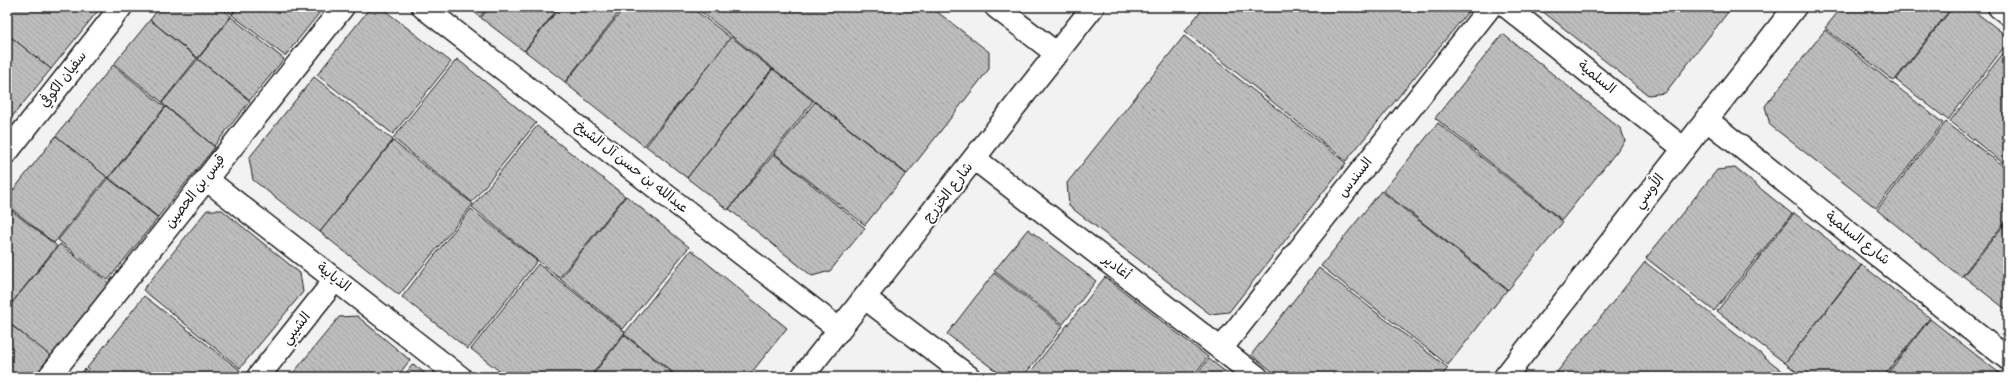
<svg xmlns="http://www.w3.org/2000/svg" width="2015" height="384" font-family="Dekko,'Playpen Sans Arabic',sans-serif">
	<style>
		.building { fill: url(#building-back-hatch); stroke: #1c1c1c }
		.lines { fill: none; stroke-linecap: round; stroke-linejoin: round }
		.street-casing { stroke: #1c1c1c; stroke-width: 25 }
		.street { stroke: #fff; stroke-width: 22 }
		.labels { text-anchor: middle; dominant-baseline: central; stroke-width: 4; stroke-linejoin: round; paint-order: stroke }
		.street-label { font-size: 14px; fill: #1c1c1c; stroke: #fff }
	</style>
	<defs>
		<pattern id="building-back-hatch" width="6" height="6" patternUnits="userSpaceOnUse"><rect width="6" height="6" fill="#bdbdbd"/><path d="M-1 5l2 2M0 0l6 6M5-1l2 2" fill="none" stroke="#a2a2a2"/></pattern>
	</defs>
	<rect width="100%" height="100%" fill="#f2f2f2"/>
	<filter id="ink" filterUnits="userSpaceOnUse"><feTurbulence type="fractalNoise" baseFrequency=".025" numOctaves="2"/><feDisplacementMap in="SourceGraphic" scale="8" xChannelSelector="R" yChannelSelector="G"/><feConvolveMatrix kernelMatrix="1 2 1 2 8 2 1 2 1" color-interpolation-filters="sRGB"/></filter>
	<g filter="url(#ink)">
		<!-- building -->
		<g class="building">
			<path d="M7 7H101L51 69 7 34Z"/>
			<path d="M160 7H220L231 16 198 58 150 20Z"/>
			<path d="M223 7H237L232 14Z"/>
			<path d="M238 7H324L285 56 232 15Z"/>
			<path d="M468 7H488L480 17Z"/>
			<path d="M489 7H559L524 51 481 18Z"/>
			<path d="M560 7H623L565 82 525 51Z"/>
			<path d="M625 7H691L731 38 644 146 565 83Z"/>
			<path d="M695 7H931L989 52V69L907 174Z"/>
			<path d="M1204 7H1472L1346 161 1185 31Z"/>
			<path d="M1537 7H1732L1665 93 1648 95Z"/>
			<path d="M1842 7H1952L1894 81 1825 28Z"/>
			<path d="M1953 7H1969L2008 37V42L1948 120 1896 80Z"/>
			<path d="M370 8 383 9 451 62 393 134 317 75Z"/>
			<path d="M231 17 284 59 250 100 198 59Z"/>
			<path d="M150 20 197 58 162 102 114 64Z"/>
			<path d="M1825 30 1943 123 1876 208 1770 125 1765 106Z"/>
			<path d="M7 34 51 69 7 123Z"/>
			<path d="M1503 34 1621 129 1625 141 1562 220 1435 118Z"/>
			<path d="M1184 36 1346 163 1229 312 1210 314 1069 206 1067 183Z"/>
			<path d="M731 37 772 69 687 178 646 146Z"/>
			<path d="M2008 47V167L1950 121Z"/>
			<path d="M198 59 250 101 214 146 162 103Z"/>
			<path d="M457 59 536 123 472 202 393 138Z"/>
			<path d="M113 65 165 107 108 178 56 136Z"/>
			<path d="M773 69 813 101 728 210 687 178Z"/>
			<path d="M314 77 393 140 320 232 253 180 249 158Z"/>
			<path d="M815 102 906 174 865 225 774 153Z"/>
			<path d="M166 107 215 147 158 217 109 178Z"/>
			<path d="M1946 122 2008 170V218L1961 277 1877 210Z"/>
			<path d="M1438 123 1563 222 1508 290 1383 191Z"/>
			<path d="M537 126 625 196 559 278 472 207Z"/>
			<path d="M56 136 107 177 54 243 7 205V198Z"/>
			<path d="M393 141 473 204 399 295 320 232Z"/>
			<path d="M774 154 865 228 830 271 812 276 729 209Z"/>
			<path d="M1735 168 1792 214 1714 311 1646 258 1717 170Z"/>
			<path d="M108 178 158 218 108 280 58 240Z"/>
			<path d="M1381 191 1507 290 1448 365 1321 266Z"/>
			<path d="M626 196 689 247 623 329 560 279Z"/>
			<path d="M7 207 57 246 7 309Z"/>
			<path d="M471 209 537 261 468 349 402 297Z"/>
			<path d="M207 210H222L300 273 303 292 240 368 143 290Z"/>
			<path d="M1794 213 1861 265 1785 363 1717 311Z"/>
			<path d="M2008 220V311L1963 276Z"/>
			<path d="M1028 229 1096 281 1063 324 994 271Z"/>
			<path d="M60 244 110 284 50 357 7 321V309Z"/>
			<path d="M691 250 787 328 748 377H679L624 334Z"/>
			<path d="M1645 262 1790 377H1558L1557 372Z"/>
			<path d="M538 264 625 332 590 377H507L471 349Z"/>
			<path d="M1862 265 1930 318 1883 377H1803L1785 363Z"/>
			<path d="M1319 268 1448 368 1441 377H1280L1251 355Z"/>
			<path d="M994 273 1063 326 1023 377H1004L947 334Z"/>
			<path d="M1105 277 1208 357 1192 377H1031L1028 375Z"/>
			<path d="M144 296 240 370 234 377H99L87 368Z"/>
			<path d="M357 316 410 360 397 377H290L339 317Z"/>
			<path d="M1930 319 1998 372 1994 377H1885Z"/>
			<path d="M7 322 51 356 34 377H7Z"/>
			<path d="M624 335 677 377H591Z"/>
			<path d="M1209 359 1232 377H1194Z"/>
			<path d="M413 364 430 377H403Z"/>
			<path d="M85 369 95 377H78Z"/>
			<path d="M1999 372 2006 377H1995Z"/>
		</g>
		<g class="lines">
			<defs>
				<g id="street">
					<path d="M423 7 840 330"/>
					<path d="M996 7 1057 54"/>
					<path d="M1507 7 1684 149"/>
					<path d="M1999 7 2008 14"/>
					<path d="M1707 120 2008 359"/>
					<path d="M7 152 121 7"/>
					<path d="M975 159 1257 377"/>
					<path d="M206 179 460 377"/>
					<path d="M865 298 969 377"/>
					<path d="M1221 349 1490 7"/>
					<path d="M49 377 343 7"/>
					<path d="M258 377 335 280"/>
					<path d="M802 377 1093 7"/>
					<path d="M1505 377 1795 7"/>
				</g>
			</defs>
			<!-- street casing -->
			<use href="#street" class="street-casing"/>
			<!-- street -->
			<use href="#street" class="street"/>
		</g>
	</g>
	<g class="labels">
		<!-- street labels -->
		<g class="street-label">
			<text transform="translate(1596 78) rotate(39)">السلمية</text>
			<text transform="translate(64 80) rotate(-52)">سفيان الكوفي</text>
			<text transform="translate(631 168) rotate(38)">عبدالله بن حسن آل الشيخ</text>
			<text transform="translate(1356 178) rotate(-52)">السندس</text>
			<text transform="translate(196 192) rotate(-52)">قيس بن الحصين</text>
			<text transform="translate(1650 192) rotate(-52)">الأوسي</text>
			<text transform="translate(949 193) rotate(-52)">شارع الخزرج</text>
			<text transform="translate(1857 239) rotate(38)">شارع السلمية</text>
			<text transform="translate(1116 268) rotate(38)">أغادير</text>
			<text transform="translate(333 278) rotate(38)">الذيابية</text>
			<text transform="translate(297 329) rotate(-51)">الشيبي</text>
		</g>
	</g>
	<!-- margin -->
	<rect width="2015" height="384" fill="none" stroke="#fff" stroke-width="24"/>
	<rect x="12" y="12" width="1991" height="360" fill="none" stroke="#1c1c1c" stroke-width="1.5" filter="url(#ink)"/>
</svg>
